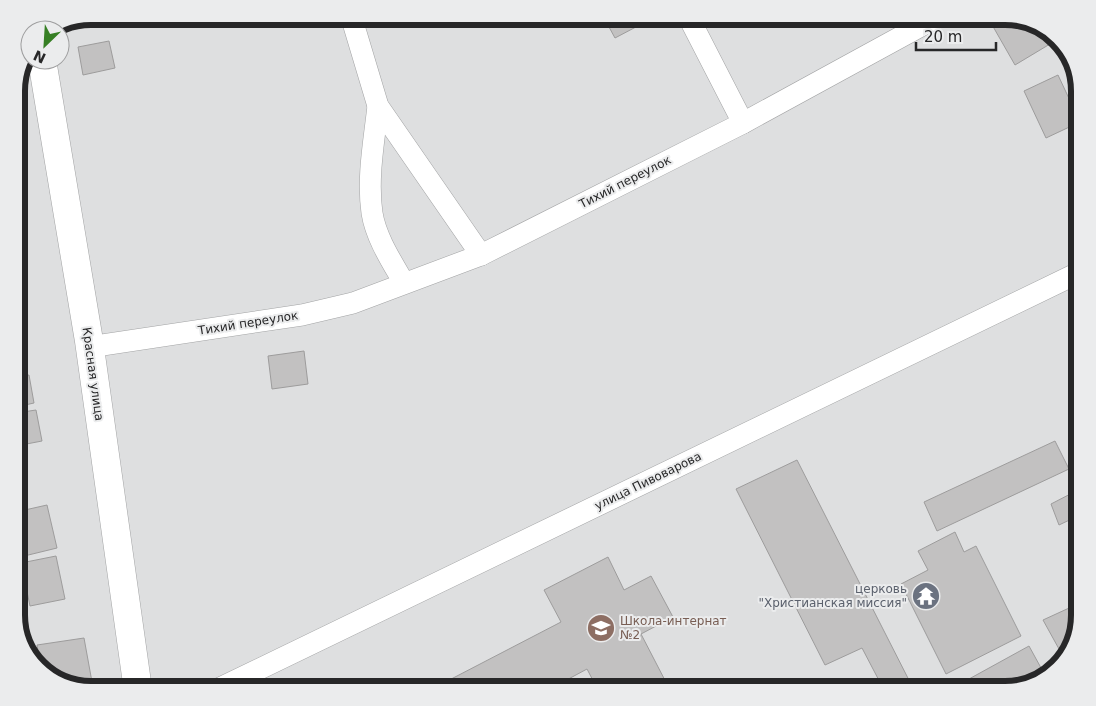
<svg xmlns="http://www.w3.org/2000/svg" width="1096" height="706" font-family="'DejaVu Sans',sans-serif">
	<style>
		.building { fill: #c2c1c1; stroke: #9d9c9c }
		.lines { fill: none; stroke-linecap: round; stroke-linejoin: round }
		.minor-casing { stroke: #a2a3a4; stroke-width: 22 }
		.tertiary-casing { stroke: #a2a3a4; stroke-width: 29 }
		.minor { stroke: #fff; stroke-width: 21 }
		.tertiary { stroke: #fff; stroke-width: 28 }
		.labels { text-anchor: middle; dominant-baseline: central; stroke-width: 4; stroke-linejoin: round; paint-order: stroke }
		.street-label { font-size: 12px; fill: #272728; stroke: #ebeced }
		.worship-label { font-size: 12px; fill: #5b616d; stroke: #ebeced; text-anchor: end }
		.education-label { font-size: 12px; fill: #785e54; stroke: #ebeced; text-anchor: start }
		.rim { fill: none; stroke: #272728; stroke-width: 6 }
	</style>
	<rect width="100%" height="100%" fill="#dedfe0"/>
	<!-- building -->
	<g class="building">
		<path d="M603 16H652L653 18 615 38Z"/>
		<path d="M1002 16 1039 26 1050 44 1015 65 991 23Z"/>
		<path d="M109 41 115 68 83 75 78 47Z"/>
		<path d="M1058 75 1080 122 1046 138 1024 91Z"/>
		<path d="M1080 181V199L1072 185Z"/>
		<path d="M16 333 22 361 16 362Z"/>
		<path d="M304 351 308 384 272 389 268 356Z"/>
		<path d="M29 375 34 403 16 407V377Z"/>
		<path d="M36 410 42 441 16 446V413Z"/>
		<path d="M1055 441 1069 469 937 531 924 502Z"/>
		<path d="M797 460 914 690H884L862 648 825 665 736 489Z"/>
		<path d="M1080 489V515L1059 525 1051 504Z"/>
		<path d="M47 505 57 548 16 558V512Z"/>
		<path d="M955 532 964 552 976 546 1021 636 946 674 901 584 928 570 918 551Z"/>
		<path d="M56 556 65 599 30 606 21 563Z"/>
		<path d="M608 557 624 590 651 576 673 617 641 634 670 690H598L587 669 548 690H430L561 622 544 590Z"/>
		<path d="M1080 603V616L1071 643 1059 649 1043 620Z"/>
		<path d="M84 638 92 682 75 685 50 677 41 668 37 645Z"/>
		<path d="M1029 646 1046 677 1042 680 1006 690H975L969 679Z"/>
	</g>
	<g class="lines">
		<defs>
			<g id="minor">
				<path d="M351 16 378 106 481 255"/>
				<path d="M688 16 743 123"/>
				<path d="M378 106C374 141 367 178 372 213 376 238 392 262 404 283"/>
				<path d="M89 347 302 315 353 303 481 255 743 123 939 16"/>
				<path d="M216 690 1080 272"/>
			</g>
			<path id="tertiary" d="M42 60 89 341 138 690"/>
		</defs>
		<!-- minor casing -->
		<use href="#minor" class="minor-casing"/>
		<!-- tertiary casing -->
		<use href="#tertiary" class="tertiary-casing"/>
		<!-- minor -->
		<use href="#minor" class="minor"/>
		<!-- tertiary -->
		<use href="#tertiary" class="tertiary"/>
	</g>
	<!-- icons -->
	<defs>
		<symbol id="temple-disc" viewBox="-11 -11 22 22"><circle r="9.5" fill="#6b7280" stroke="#ebeced"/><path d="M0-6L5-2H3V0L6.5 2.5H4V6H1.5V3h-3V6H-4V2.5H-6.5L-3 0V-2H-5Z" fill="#fff"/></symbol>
		<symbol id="school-disc" viewBox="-11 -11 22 22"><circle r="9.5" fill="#8d6e63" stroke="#ebeced"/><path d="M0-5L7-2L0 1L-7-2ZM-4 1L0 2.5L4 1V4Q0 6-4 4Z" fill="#fff"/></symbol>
	</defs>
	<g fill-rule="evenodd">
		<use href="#temple-disc" x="910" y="580" width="32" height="32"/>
		<use href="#school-disc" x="585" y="612" width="32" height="32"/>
	</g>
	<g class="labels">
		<!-- street labels -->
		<g class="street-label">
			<text transform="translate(625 182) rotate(-27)">Тихий переулок</text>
			<text transform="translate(248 323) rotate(-9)">Тихий переулок</text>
			<text transform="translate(93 374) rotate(82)">Красная улица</text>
			<text transform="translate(648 481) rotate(-26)">улица Пивоварова</text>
		</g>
		<!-- worship labels -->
		<g class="worship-label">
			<text x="907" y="589">церковь<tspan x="907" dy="14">"Христианская миссия"</tspan></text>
		</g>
		<!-- education labels -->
		<g class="education-label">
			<text x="620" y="621">Школа-интернат<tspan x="620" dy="14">№2</tspan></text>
		</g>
	</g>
	<!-- crop -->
	<path d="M0 0H1096V706H0ZM91 25H1005A66 66 0 0 1 1071 91V615A66 66 0 0 1 1005 681H91A66 66 0 0 1 25 615V91A66 66 0 0 1 91 25Z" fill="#ebeced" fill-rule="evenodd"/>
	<path class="rim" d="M91 25H1005A66 66 0 0 1 1071 91V615A66 66 0 0 1 1005 681H91A66 66 0 0 1 25 615V91A66 66 0 0 1 91 25Z"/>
	<!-- north arrow -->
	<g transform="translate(45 45) rotate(205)"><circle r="24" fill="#ebeced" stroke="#9d9d9e"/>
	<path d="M0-4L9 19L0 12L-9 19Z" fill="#367f24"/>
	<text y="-8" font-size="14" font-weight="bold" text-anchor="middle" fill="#272728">N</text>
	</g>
	<!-- scale -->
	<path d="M916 42v8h80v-8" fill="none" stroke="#272728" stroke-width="2.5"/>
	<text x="924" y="42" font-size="15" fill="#272728" stroke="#ebeced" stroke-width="4" paint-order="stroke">20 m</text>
</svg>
